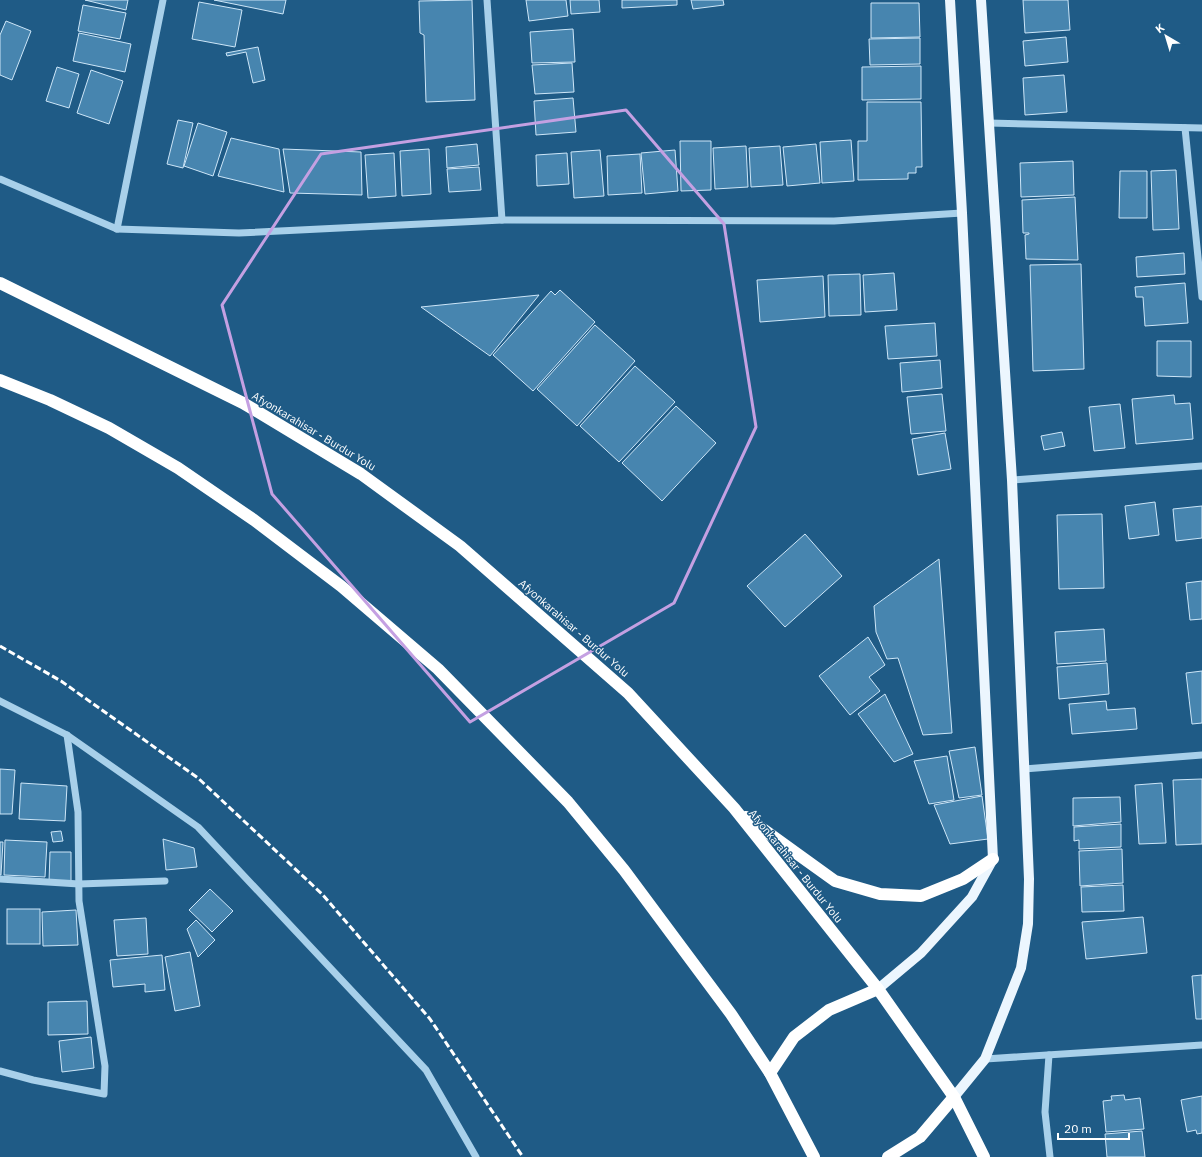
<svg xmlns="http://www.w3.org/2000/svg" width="1202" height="1157" font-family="'IBM Plex Sans',sans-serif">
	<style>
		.building { fill: #4785af; stroke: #cde6f8 }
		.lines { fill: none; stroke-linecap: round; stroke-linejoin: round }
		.minor { stroke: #a8d0ea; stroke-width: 7 }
		.major { stroke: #ecf6fe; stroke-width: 10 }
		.highway { stroke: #fff; stroke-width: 12 }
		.rail { stroke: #fff; stroke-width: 3; stroke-dasharray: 7 3; stroke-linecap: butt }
		.marked { fill: none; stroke: #c4a0e2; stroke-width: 3; stroke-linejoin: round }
		.labels { text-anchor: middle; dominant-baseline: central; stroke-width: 3; stroke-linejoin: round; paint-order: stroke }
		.street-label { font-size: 11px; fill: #fff; stroke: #1f5b86 }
	</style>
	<rect width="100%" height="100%" fill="#1f5b86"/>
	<!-- building -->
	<g class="building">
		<path d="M85 0H128L126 10Z"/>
		<path d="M214 0H286L283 14Z"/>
		<path d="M472 0 475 100 426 102 424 35 420 33 419 1Z"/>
		<path d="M526 0H566L568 16 529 21Z"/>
		<path d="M570 0H599L600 12 571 14Z"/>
		<path d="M622 0H677V5L622 8Z"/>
		<path d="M691 0H723L724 5 693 9Z"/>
		<path d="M1023 0H1068L1070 30 1025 33Z"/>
		<path d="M199 2 242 10 235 47 192 39Z"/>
		<path d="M871 3H919L920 37 871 38Z"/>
		<path d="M83 5 126 13 120 39 78 31Z"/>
		<path d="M6 21 31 31 12 80 0 75V35Z"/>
		<path d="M573 29 575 62 532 63 530 32Z"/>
		<path d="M79 33 131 44 125 72 73 61Z"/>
		<path d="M1066 37 1068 62 1025 66 1023 41Z"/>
		<path d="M920 38V64L870 65 869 39Z"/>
		<path d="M258 47 265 80 253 83 246 52 227 56 226 53Z"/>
		<path d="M572 63 574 92 535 94 532 65Z"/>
		<path d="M921 66V99L862 100V67Z"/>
		<path d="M57 67 79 74 69 108 46 101Z"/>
		<path d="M91 70 123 81 109 124 77 113Z"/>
		<path d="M1064 75 1067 112 1025 115 1023 78Z"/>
		<path d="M573 98 576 132 536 135 534 101Z"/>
		<path d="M867 102H921L922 167H916V173H908V179L858 180V141H867Z"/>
		<path d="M178 120 193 123 183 168 167 164Z"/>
		<path d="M198 123 227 132 213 176 184 166Z"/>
		<path d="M231 138 279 149 284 192 218 176Z"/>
		<path d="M851 140 854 181 822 183 820 142Z"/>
		<path d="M680 141H711V190L681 191Z"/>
		<path d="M477 144 479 165 447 168 446 147Z"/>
		<path d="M816 144 820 183 787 186 783 147Z"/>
		<path d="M746 146 748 187 715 189 713 148Z"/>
		<path d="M780 146 783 185 751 187 749 148Z"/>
		<path d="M283 149 361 152 362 195 290 193Z"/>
		<path d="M429 149 431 194 402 196 400 151Z"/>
		<path d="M600 150 604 196 574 198 571 152Z"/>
		<path d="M675 150 678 191 645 194 641 153Z"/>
		<path d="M394 153 396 196 368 198 365 155Z"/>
		<path d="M567 153 569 184 537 186 536 155Z"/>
		<path d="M640 154 642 193 608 195 607 156Z"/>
		<path d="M1073 161 1074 195 1021 197 1020 163Z"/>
		<path d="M479 167 481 190 449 192 447 169Z"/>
		<path d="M1176 170 1179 229 1153 230 1151 171Z"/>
		<path d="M1120 171H1147V218H1119Z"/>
		<path d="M1075 197 1078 260 1026 259 1025 235 1029 234V233H1023L1022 200Z"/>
		<path d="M1184 253 1185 274 1137 277 1136 257Z"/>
		<path d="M1081 264 1084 369 1033 371 1030 265Z"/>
		<path d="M894 273 897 310 865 312 863 275Z"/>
		<path d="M860 274 861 315 829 316 828 275Z"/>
		<path d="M823 276 825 317 760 322 757 280Z"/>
		<path d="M1185 283 1188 323 1145 326 1143 297H1136L1135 287Z"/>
		<path d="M560 290 595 322 533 391 493 355 551 291 555 295Z"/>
		<path d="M539 295 490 356 421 307Z"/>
		<path d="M935 323 937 356 888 359 885 326Z"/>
		<path d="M595 325 635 361 577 426 537 389Z"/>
		<path d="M1157 341H1191V377L1157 376Z"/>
		<path d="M940 360 942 388 902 392 900 363Z"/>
		<path d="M635 366 675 402 619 462 580 426Z"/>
		<path d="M942 394 946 431 911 434 907 397Z"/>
		<path d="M1174 395 1175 404 1190 403 1193 439 1136 444 1132 399Z"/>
		<path d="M1120 404 1125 448 1094 451 1089 407Z"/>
		<path d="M676 406 716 443 662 501 622 463Z"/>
		<path d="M1062 432 1065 446 1044 450 1041 436Z"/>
		<path d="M945 433 951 469 918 475 912 439Z"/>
		<path d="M1155 502 1159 535 1129 539 1125 506Z"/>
		<path d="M1202 506V538L1176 541 1173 509Z"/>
		<path d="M1102 514 1104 588 1059 589 1057 515Z"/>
		<path d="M805 534 842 576 785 627 747 586Z"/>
		<path d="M939 559 952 733 923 735 898 658 887 659 876 632 874 606Z"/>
		<path d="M1202 581V619L1190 620 1186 583Z"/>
		<path d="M1104 629 1106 661 1057 664 1055 632Z"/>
		<path d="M868 637 885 665 869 677 880 691 850 715 819 676Z"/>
		<path d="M1107 663 1109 694 1059 699 1057 667Z"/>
		<path d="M1202 671V723L1192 724 1186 673Z"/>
		<path d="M885 694 913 754 894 762 858 714Z"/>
		<path d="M1106 701 1107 710 1135 708 1137 729 1072 734 1069 704Z"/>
		<path d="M975 747 982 795 959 798 949 751Z"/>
		<path d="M947 756 954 800 929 804 914 761Z"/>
		<path d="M0 769 15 770 12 814H0Z"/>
		<path d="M1202 779V844L1176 845 1173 780Z"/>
		<path d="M21 783 67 786 65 821 19 819Z"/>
		<path d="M1162 783 1166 843 1139 844 1135 785Z"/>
		<path d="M982 796 988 839 950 844 934 805Z"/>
		<path d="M1120 797 1121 822 1073 826V798Z"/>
		<path d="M1121 824V847L1079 849V840L1074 841V827Z"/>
		<path d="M61 831 63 841 53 842 51 832Z"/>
		<path d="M163 839 194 848 197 867 166 870Z"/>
		<path d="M5 840 47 842 45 877 4 875Z"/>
		<path d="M0 842H3L1 875H0Z"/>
		<path d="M1122 849 1123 883 1080 886 1079 851Z"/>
		<path d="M50 852H71V882H49Z"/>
		<path d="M1123 885 1124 911 1082 912 1081 887Z"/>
		<path d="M210 889 233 911 212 932 189 910Z"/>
		<rect x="7" y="909" width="33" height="35"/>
		<path d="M76 910 78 945 43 946 42 912Z"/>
		<path d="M1143 917 1147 953 1086 959 1082 922Z"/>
		<path d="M146 918 148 954 117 956 114 920Z"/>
		<path d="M196 920 215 940 198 957 187 929Z"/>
		<path d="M190 952 200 1006 175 1011 165 957Z"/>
		<path d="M162 955 165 990 145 992V984L113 987 110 960Z"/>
		<path d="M1202 975V1019H1196L1192 976Z"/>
		<path d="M87 1001 88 1034 48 1035V1002Z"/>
		<path d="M91 1037 94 1068 62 1072 59 1041Z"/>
		<path d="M1124 1095 1125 1100 1140 1098 1144 1129 1106 1132 1103 1101 1112 1100 1111 1096Z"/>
		<path d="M1202 1096V1133L1197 1134 1196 1130 1187 1132 1181 1100Z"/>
		<path d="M1142 1131 1145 1157H1107L1105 1134Z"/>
	</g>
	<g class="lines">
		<!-- minor -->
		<g class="minor">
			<path d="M487 0 502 220"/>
			<path d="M989 123 1202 128"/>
			<path d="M1185 128 1202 297"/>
			<path d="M0 179 117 229 239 233 502 220 834 221 962 213"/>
			<path d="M117 229 163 0"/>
			<path d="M1012 480 1202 466"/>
			<path d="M0 701 67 735 198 827 426 1070 476 1157"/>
			<path d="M1024 769 1202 755"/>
			<path d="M0 879 79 884 165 881"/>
			<path d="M1049 1055 1045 1112 1050 1157"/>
			<path d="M985 1059 1202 1045"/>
			<path d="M0 1071 33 1080 104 1094 105 1066 79 901 78 812 67 735"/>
		</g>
		<!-- major -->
		<g class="major">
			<path d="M878 989 921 953 972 897 993 859 962 213 950 0"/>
			<path d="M954 1097 985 1059 1021 968 1028 924 1029 879 1012 480 981 0"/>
		</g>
		<!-- highway -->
		<g class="highway">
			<path d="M0 283 243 403 361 474 460 546 628 693 734 808 878 989 954 1097 984 1157"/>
			<path d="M0 380 50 400 109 428 178 468 254 520 341 586 438 669 568 802 624 870 731 1014 770 1073 814 1157"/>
			<path d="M746 817 835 881 880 894 921 896 963 879 993 859"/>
			<path d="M770 1073 794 1037 829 1010 878 989"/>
			<path d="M888 1157 920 1137 954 1097"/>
		</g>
		<!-- rail -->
		<path class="rail" d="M0 646 61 681 198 778 322 894 430 1019 523 1157"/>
	</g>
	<!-- marked area -->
	<path class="marked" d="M626 110 724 224 756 427 674 603 470 722 272 494 222 305 321 154Z"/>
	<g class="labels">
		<!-- street labels -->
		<g class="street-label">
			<text transform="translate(314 431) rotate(31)">Afyonkarahisar - Burdur Yolu</text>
			<text transform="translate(574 628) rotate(41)">Afyonkarahisar - Burdur Yolu</text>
			<text transform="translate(796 866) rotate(51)">Afyonkarahisar - Burdur Yolu</text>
		</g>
	</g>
	<!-- north arrow -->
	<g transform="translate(1166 36) rotate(322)" stroke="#1f5b86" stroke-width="3" paint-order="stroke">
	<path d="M0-3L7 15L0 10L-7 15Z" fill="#ffffff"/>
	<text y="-6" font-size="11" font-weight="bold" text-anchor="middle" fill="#ffffff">K</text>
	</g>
	<!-- scale -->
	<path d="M1058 1133v6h71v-6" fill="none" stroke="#ffffff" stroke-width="2"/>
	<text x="1064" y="1133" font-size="12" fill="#ffffff" stroke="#1f5b86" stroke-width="3" paint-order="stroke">20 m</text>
</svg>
